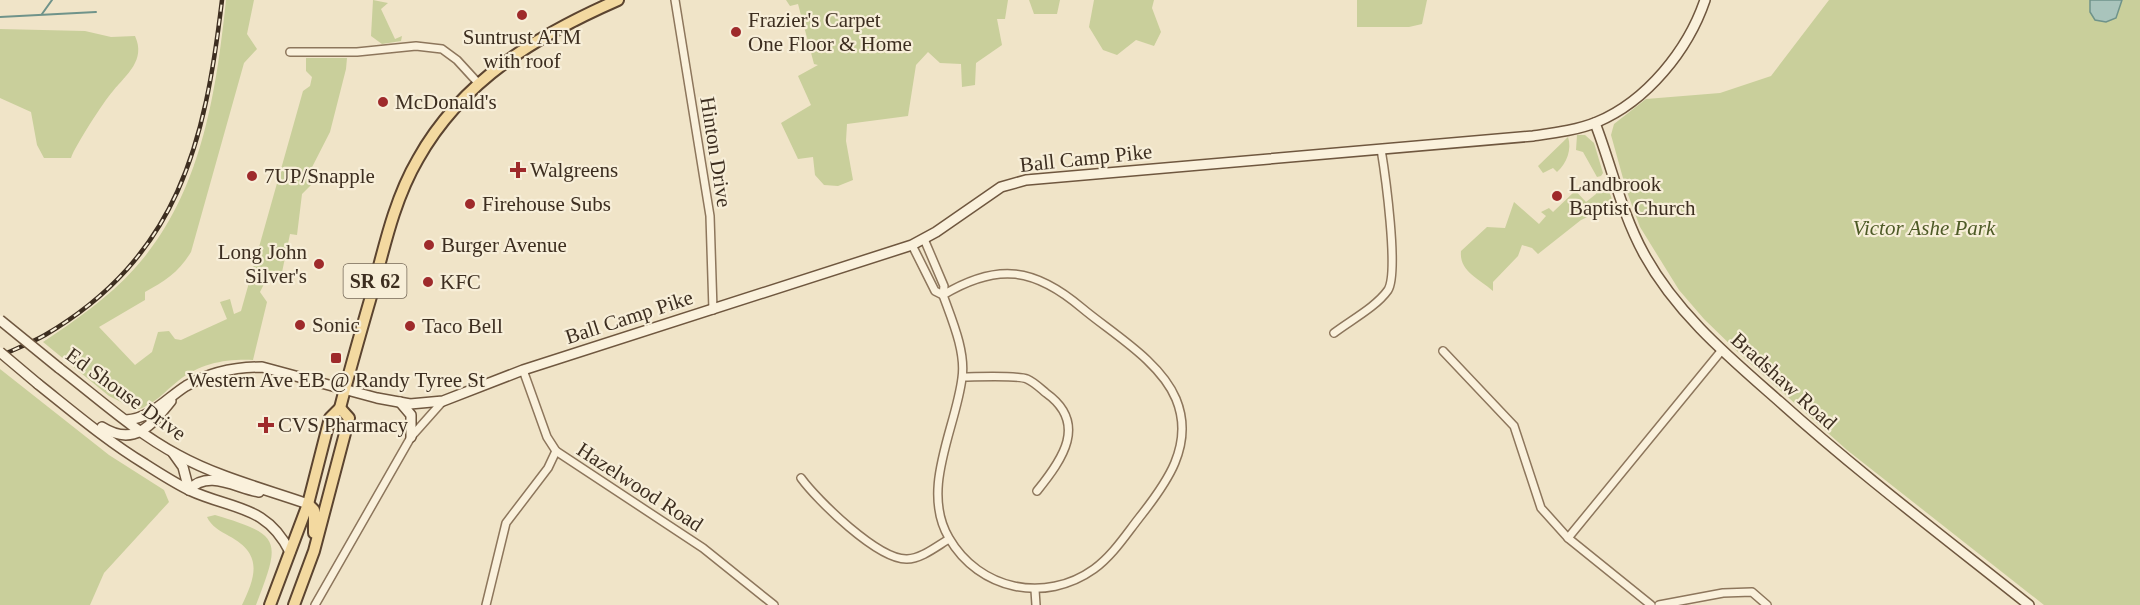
<svg xmlns="http://www.w3.org/2000/svg" width="2140" height="605" font-family="'Times New Roman',serif">
	<style>
		.green { fill: #c9cf9b }
		.water { fill: #a9c4bc; stroke: #6f938a; stroke-width: 1.5 }
		.lines { fill: none; stroke-linecap: round; stroke-linejoin: round }
		.stream { stroke: #6f938a; stroke-width: 2 }
		.street-casing { stroke: #8d765c; stroke-width: 10 }
		.secondary-casing { stroke: #6f573f; stroke-width: 12 }
		.primary-casing { stroke: #5b4430; stroke-width: 14 }
		.street { stroke: #faf1dc; stroke-width: 7 }
		.secondary { stroke: #faf1dc; stroke-width: 9 }
		.primary { stroke: #f3d9a0; stroke-width: 10 }
		.rail-casing { stroke: #3d2e20; stroke-width: 4.5 }
		.rail { stroke: #f7eed8; stroke-width: 2; stroke-dasharray: 7; stroke-linecap: butt }
		.secondary-bridge-casing { stroke: #6f573f; stroke-width: 12; stroke-linecap: butt }
		.secondary-bridge { stroke: #faf1dc; stroke-width: 9 }
		.poi-dot { fill: #9e2a2b; stroke: #f7eed8; stroke-width: 2 }
		.labels { text-anchor: middle; dominant-baseline: central; stroke-width: 4.5; stroke-linejoin: round; paint-order: stroke }
		.shield { fill: #f7eed8; stroke: #756857; stroke-width: 1.5 }
		.shield-label { font-size: 20px; font-weight: bold; fill: #3d2e20 }
		.poi-label { font-size: 21px; fill: #3d2e20; stroke: #f7eed8; text-anchor: start }
		.street-label { font-size: 21px; fill: #3d2e20; stroke: #f7eed8 }
		.park-label { font-size: 21px; font-style: italic; fill: #4d5a26; stroke: #f7eed8 }
	</style>
	<rect width="100%" height="100%" fill="#f0e4c8"/>
	<!-- green -->
	<g class="green">
		<path d="M226 0H254L247 34 257 49 244 63 191 252C179 272 165 281 145 292V300L99 327 135 365 152 352 158 332 169 331 175 339 181 340 227 319 220 302 230 299 234 314 241 311 303 91 310 86 312 77 306 71V58H347L346 69 330 132 306 179 313 183 302 194 297 235 290 234 281 277 268 276 260 292 267 302 253 360C225 359 201 363 178 381 164 392 155 404 137 410L109 396 43 342C76 320 108 298 135 268 201 195 216 94 226 0Z"/>
		<path d="M373 0 388 3 381 9 395 39 402 36 401 41 382 44 371 36Z"/>
		<path d="M786 0H1008L1005 19H997L1002 45 976 63 975 85 962 87 961 64 940 63 928 52 916 65 908 116 847 124 846 141 853 180 838 186 824 185 815 175 813 157 798 159 781 123 811 105 798 76 818 65 814 64 798 4 790 6Z"/>
		<path d="M1029 0H1060L1057 14H1034Z"/>
		<path d="M1094 0H1154L1152 8 1161 32 1154 46 1136 40 1117 55 1103 50 1089 27Z"/>
		<path d="M1357 0H1427L1422 24 1409 27H1357Z"/>
		<path d="M1829 0H2140V605H2044L1847 450 1742 356 1704 319 1679 290 1640 227 1626 189 1611 135 1614 124 1646 99 1720 93 1771 76Z"/>
		<path d="M0 29 85 31 111 37 135 36C146 60 127 74 113 91 104 101 75 146 71 158H44L37 145 31 112 0 98Z"/>
		<path d="M1577 135H1585L1594 143 1603 173 1601 176 1597 177 1583 152 1576 150Z"/>
		<path d="M1568 137C1572 149 1567 163 1557 172L1553 168 1543 173 1538 166Z"/>
		<path d="M1603 184 1607 186 1613 202 1611 206 1581 220 1538 254 1532 248 1522 245 1518 256 1493 282V291C1478 278 1459 271 1461 251L1487 227 1505 228 1514 202 1539 224 1546 216 1541 212 1549 208 1553 212 1574 192 1572 187 1586 202 1596 194V188Z"/>
		<path d="M0 369 109 455 164 490 169 502 104 573 90 605H0Z"/>
		<path d="M215 515C282 535 281 540 256 605H242C256 576 263 554 229 536 220 531 211 526 207 517Z"/>
	</g>
	<!-- water -->
	<path class="water" d="M2090 0H2122L2116 18 2106 22 2095 20 2090 12Z"/>
	<g class="lines">
		<!-- stream -->
		<g class="stream">
			<path d="M42 14 52 0"/>
			<path d="M0 17 96 12"/>
		</g>
		<defs>
			<g id="street">
				<path d="M675 0 710 216 713 310"/>
				<path d="M290 52H357L416 46 442 49 457 60 479 84"/>
				<path d="M924 239 944 286 943 295C952 320 966 352 962 378 956 428 920 489 949 538 979 590 1045 604 1094 569 1112 556 1125 536 1139 518 1166 484 1195 445 1176 399 1160 361 1113 334 1082 308 1035 268 998 262 943 295"/>
				<path d="M912 245 935 291 943 295"/>
				<path d="M1334 333C1351 320 1376 307 1388 290 1399 272 1385 173 1381 149"/>
				<path d="M1443 351 1514 426 1541 508 1568 538 1651 605"/>
				<path d="M523 370 547 437 556 451 703 548 774 605"/>
				<path d="M963 377C976 377 1018 375 1027 379 1034 382 1040 388 1046 393 1088 423 1063 459 1037 491"/>
				<path d="M801 478C817 500 878 560 907 559 921 559 937 546 949 539"/>
				<path d="M1568 538 1722 350"/>
				<path d="M1035 590 1036 605"/>
				<path d="M315 605 411 437 443 401"/>
				<path d="M486 605 506 523 548 468 556 451"/>
				<path d="M1659 605 1723 593 1752 592 1767 605"/>
			</g>
			<g id="secondary">
				<path d="M1595 123C1612 167 1621 212 1644 254 1677 314 1729 357 1779 401 1859 473 1945 538 2029 605"/>
				<path d="M59 368C98 398 135 432 178 455 218 477 265 489 308 504"/>
				<path d="M38 384C72 411 107 441 145 464 159 473 173 482 189 490 232 510 266 504 290 552"/>
				<path d="M400 402 411 415V437"/>
				<path d="M126 420C150 419 167 398 186 386 210 372 235 367 262 367L377 398 410 404 443 401 523 370 912 245 936 232 1001 187 1026 180 1533 136C1554 133 1578 130 1597 122 1647 101 1688 50 1705 0"/>
				<path d="M102 427C134 447 151 426 171 401"/>
				<path d="M173 453 183 467 189 490C208 469 236 488 259 492"/>
			</g>
			<g id="primary">
				<path d="M308 504 314 510V533"/>
				<path d="M270 605 308 504 330 418 340 408C350 369 361 331 372 293 384 248 394 200 418 159 462 80 538 35 618 0"/>
				<path d="M294 605 314 551 349 418 340 408"/>
			</g>
		</defs>
		<!-- street casing -->
		<use href="#street" class="street-casing"/>
		<!-- secondary casing -->
		<use href="#secondary" class="secondary-casing"/>
		<!-- primary casing -->
		<use href="#primary" class="primary-casing"/>
		<!-- street -->
		<use href="#street" class="street"/>
		<!-- secondary -->
		<use href="#secondary" class="secondary"/>
		<!-- primary -->
		<use href="#primary" class="primary"/>
		<defs>
			<path id="rail" d="M0 356C15 349 31 343 45 335 179 256 205 143 222 0"/>
		</defs>
		<!-- rail casing -->
		<use href="#rail" class="rail-casing"/>
		<!-- rail -->
		<use href="#rail" class="rail"/>
		<defs>
			<g id="secondary-bridge">
				<path d="M0 320 59 368"/>
				<path d="M0 352 38 384"/>
			</g>
		</defs>
		<!-- secondary-bridge casing -->
		<use href="#secondary-bridge" class="secondary-bridge-casing"/>
		<!-- secondary-bridge -->
		<use href="#secondary-bridge" class="secondary-bridge"/>
	</g>
	<!-- markers -->
	<g class="poi-dot">
		<circle cx="522" cy="15" r="6"/>
		<circle cx="736" cy="32" r="6"/>
		<circle cx="383" cy="102" r="6"/>
		<path d="M515 161h6v6h6v6h-6v6h-6v-6h-6v-6h6z"/>
		<circle cx="252" cy="176" r="6"/>
		<circle cx="1557" cy="196" r="6"/>
		<circle cx="470" cy="204" r="6"/>
		<circle cx="429" cy="245" r="6"/>
		<circle cx="319" cy="264" r="6"/>
		<circle cx="428" cy="282" r="6"/>
		<circle cx="300" cy="325" r="6"/>
		<circle cx="410" cy="326" r="6"/>
		<rect x="330" y="352" width="12" height="12" rx="3"/>
		<path d="M263 416h6v6h6v6h-6v6h-6v-6h-6v-6h6z"/>
	</g>
	<g class="labels">
		<!-- shield labels -->
		<rect class="shield" x="343.5" y="264" width="63" height="34" rx="4.5"/>
		<g class="shield-label">
			<text x="375" y="281">SR 62</text>
		</g>
		<!-- poi labels -->
		<g class="poi-label">
			<text x="748" y="20">Frazier's Carpet<tspan x="748" dy="24">One Floor &amp; Home</tspan></text>
			<text x="522" y="37" text-anchor="middle">Suntrust ATM<tspan x="522" dy="24">with roof</tspan></text>
			<text x="395" y="102">McDonald's</text>
			<text x="530" y="170">Walgreens</text>
			<text x="264" y="176">7UP/Snapple</text>
			<text x="1569" y="184">Landbrook<tspan x="1569" dy="24">Baptist Church</tspan></text>
			<text x="482" y="204">Firehouse Subs</text>
			<text x="441" y="245">Burger Avenue</text>
			<text x="307" y="252" text-anchor="end">Long John<tspan x="307" dy="24">Silver's</tspan></text>
			<text x="440" y="282">KFC</text>
			<text x="312" y="325">Sonic</text>
			<text x="422" y="326">Taco Bell</text>
			<text x="336" y="380" text-anchor="middle">Western Ave EB @ Randy Tyree St</text>
			<text x="278" y="425">CVS Pharmacy</text>
		</g>
		<!-- street labels -->
		<g class="street-label">
			<text transform="translate(716 152) rotate(81)">Hinton Drive</text>
			<text transform="translate(1086 158) rotate(-6)">Ball Camp Pike</text>
			<text transform="translate(629 317) rotate(-18)">Ball Camp Pike</text>
			<text transform="translate(1784 381) rotate(42)">Bradshaw Road</text>
			<text transform="translate(126 394) rotate(36)">Ed Shouse Drive</text>
			<text transform="translate(640 487) rotate(33)">Hazelwood Road</text>
		</g>
		<!-- park labels -->
		<g class="park-label">
			<text x="1924" y="228">Victor Ashe Park</text>
		</g>
	</g>
</svg>
